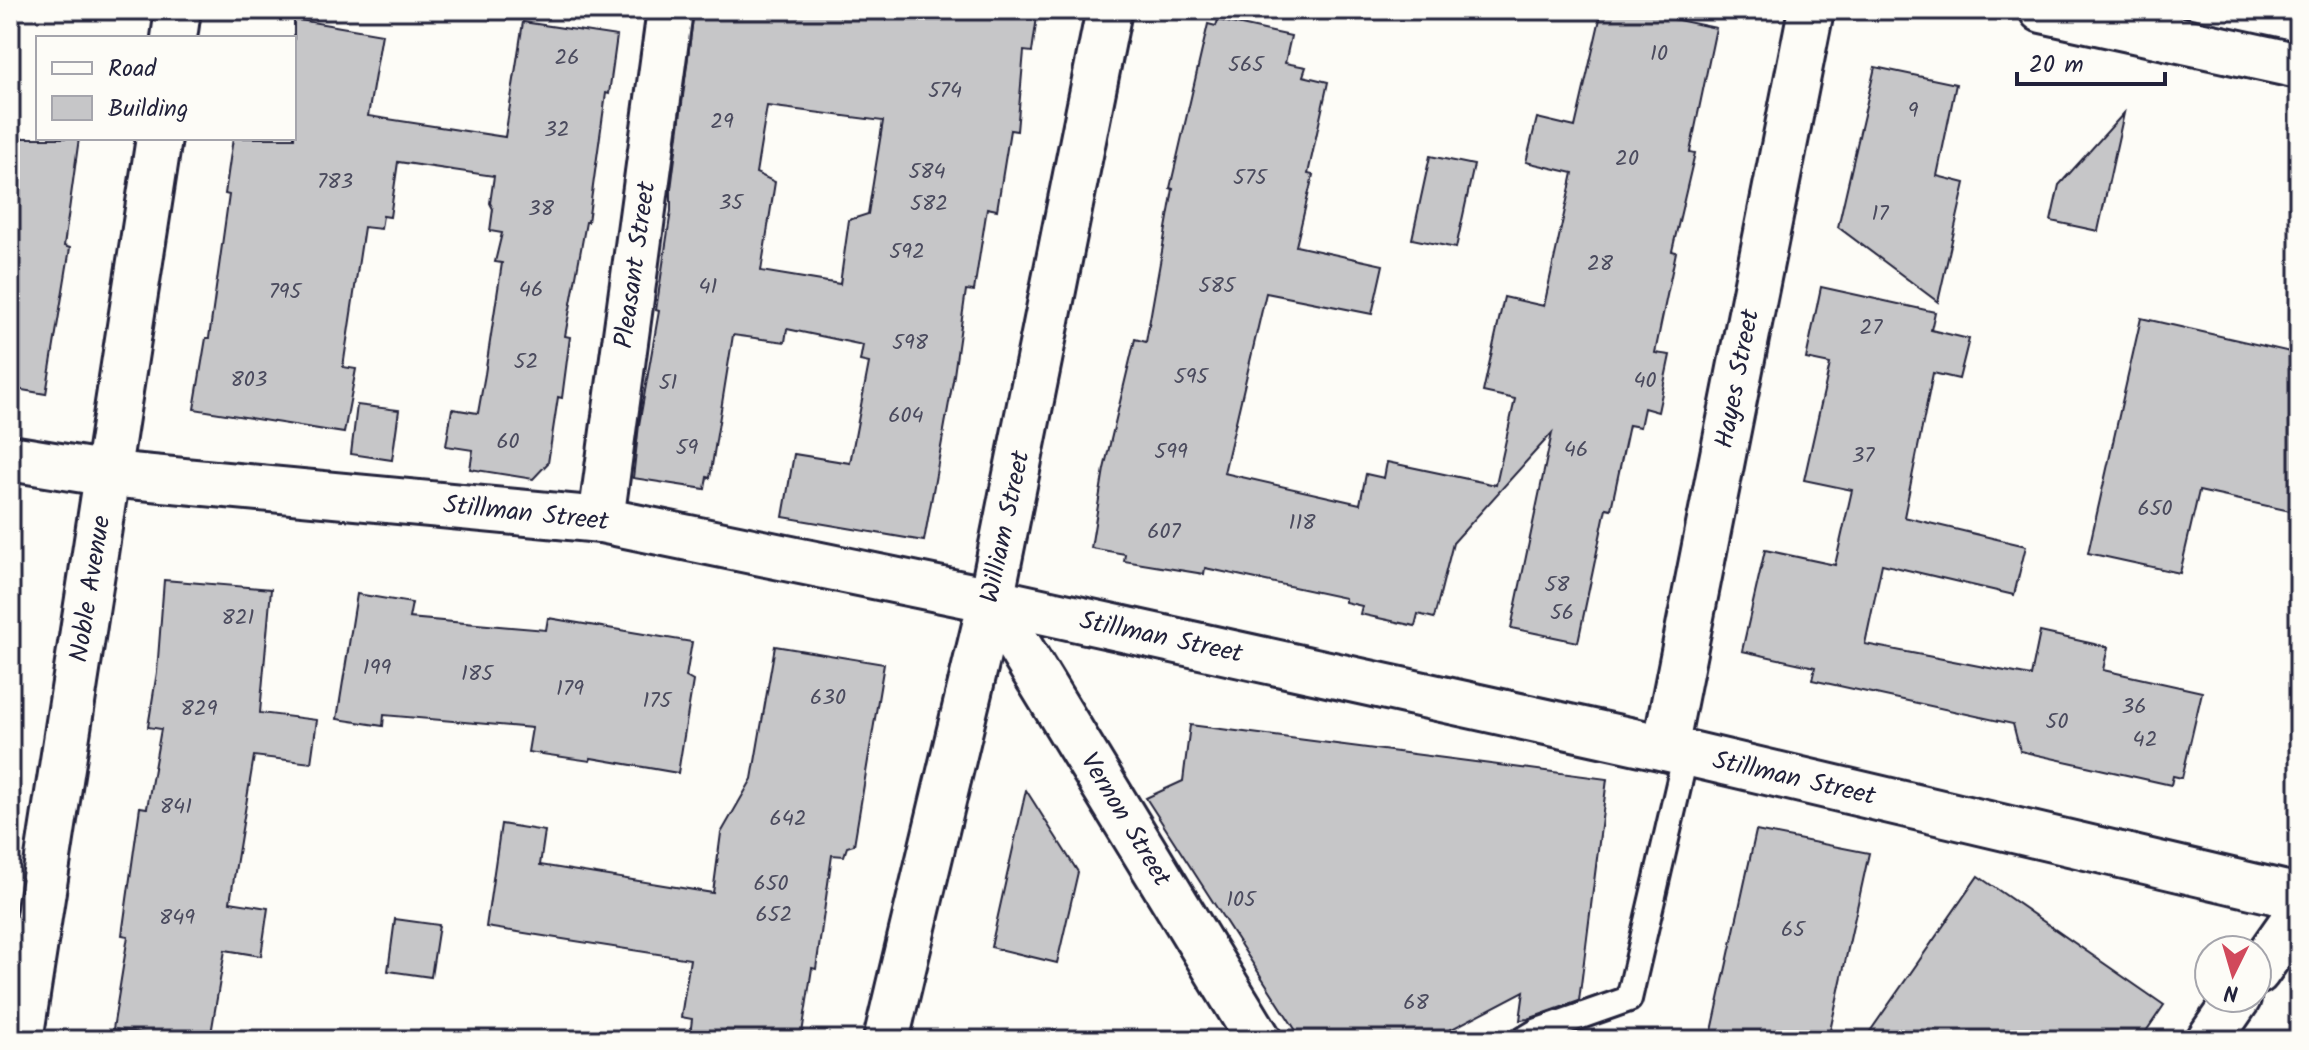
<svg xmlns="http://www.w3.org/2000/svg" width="2309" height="1050" font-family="Kalam,sans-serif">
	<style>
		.building { fill: #c6c6c8; stroke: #22223b; stroke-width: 2; fill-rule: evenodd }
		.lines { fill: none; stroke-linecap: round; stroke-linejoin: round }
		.service-casing { stroke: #22223b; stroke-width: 30 }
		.minor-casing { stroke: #22223b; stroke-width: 50 }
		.secondary-casing { stroke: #22223b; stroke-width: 50 }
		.service { stroke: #fdfcf7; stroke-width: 24 }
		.minor { stroke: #fdfcf7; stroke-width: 44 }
		.secondary { stroke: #fdfcf7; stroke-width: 44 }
		.labels { text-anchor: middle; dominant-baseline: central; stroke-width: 8; stroke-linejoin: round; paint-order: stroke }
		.number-label { font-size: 22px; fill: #4b4b5e }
		.street-label { font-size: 26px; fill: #22223b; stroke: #fdfcf7 }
	</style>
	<rect width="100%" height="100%" fill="#fdfcf7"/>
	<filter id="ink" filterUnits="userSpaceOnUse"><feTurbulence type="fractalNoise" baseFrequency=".0125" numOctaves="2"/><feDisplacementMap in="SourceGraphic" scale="16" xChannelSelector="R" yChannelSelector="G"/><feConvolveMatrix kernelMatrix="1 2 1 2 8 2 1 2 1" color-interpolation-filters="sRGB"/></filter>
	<g filter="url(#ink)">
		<!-- building -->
		<g class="building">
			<path d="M694 10H1038L1032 52 1024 51 1017 131 1010 130 997 210 987 208 974 291 966 290 954 375 924 541 783 517 794 454 850 463 869 363 860 361 863 345 787 329 785 342 733 335 710 478 707 477 705 489 633 478 639 425 659 311 656 310 671 211V189ZM767 106 883 121 868 214 849 220 840 284 761 271 775 182 756 173Z"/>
			<path d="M1602 10H1631L1716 28 1690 152 1695 153 1672 251 1676 252 1655 353 1670 355 1658 412 1644 408 1640 427 1629 425 1611 509 1606 508 1578 642 1511 628 1552 433 1453 543 1434 618 1418 614 1415 626 1360 614 1362 606 1345 602V598L1205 568 1204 574 1124 561 1125 554 1091 548 1104 469 1135 339 1146 342 1173 189 1170 188 1208 24 1216 26 1218 20 1291 36 1285 63 1306 67 1303 76 1328 82 1308 174 1313 175 1296 246 1383 265 1372 314 1266 293 1224 473 1360 504 1366 474 1384 478 1387 462 1496 485 1515 399 1483 392 1504 297 1544 306 1573 173 1526 162 1537 118 1575 127Z"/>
			<path d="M294 19 382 34 368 116 505 137 523 22 617 36 609 94 606 93 588 222H586L565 336 570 337 562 398 558 397 548 463 533 479 470 469 473 450 446 446 452 409 478 413 485 374 502 263 495 262 502 233 490 231 493 209 490 203 494 176 398 162 390 217 383 216 381 229 364 227 343 367 356 369 344 433 194 409 206 338H209L229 195 225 194 233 138H294Z"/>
			<path d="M1875 67 1956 84 1937 176 1965 183 1938 302 1838 227Z"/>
			<path d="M2124 113 2098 231 2051 221 2059 185Z"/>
			<path d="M10 138H79L64 246 70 248 46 394 10 388Z"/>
			<path d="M1430 156 1474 165 1456 248 1412 239Z"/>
			<path d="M1821 287 1935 312 1931 330 1969 339 1959 379 1933 373 1904 517 2026 546 2014 595 1882 564 1865 644 2031 676 2040 632 2108 647 2103 670 2202 692 2182 778 2173 776 2171 785 2020 751 2013 724 1812 680 1815 667 1742 651 1765 550 1835 565 1852 490 1804 480 1830 364 1806 359Z"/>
			<path d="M2141 318 2299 354V513L2199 491 2180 573 2088 553Z"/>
			<path d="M357 405 399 410 392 460 351 454Z"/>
			<path d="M164 580 271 589 260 713 317 720 311 763 254 756 230 902 268 908 261 956 225 950 210 1040H185L113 1029 128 936 122 935 140 807 147 808 161 729 148 727 157 672Z"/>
			<path d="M357 594 412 603 409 618 546 630 548 618 692 642 686 677 693 681 678 773 591 758 590 761 528 752 532 728 384 715 383 726 337 719Z"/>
			<path d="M775 646 884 664 854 845 847 847 844 856 832 855 816 969 812 968 801 1040H711L690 1036 692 1019 681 1017 690 959 486 927 501 824 545 831 540 865 713 893 721 833 752 779Z"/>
			<path d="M1190 725 1607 779 1579 1001 1528 1019 1520 1020 1524 991 1431 1040H1302L1146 798 1183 781Z"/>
			<path d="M1026 790 1078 872 1057 963 991 947Z"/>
			<path d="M1756 831 1869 853 1828 1040H1710Z"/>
			<path d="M1978 876 2164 1005 2140 1040H1864Z"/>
			<path d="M395 919 439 925 431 977 388 971Z"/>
		</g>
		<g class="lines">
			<defs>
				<path id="service" d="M1523 1040 1538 1031 1629 999 1686 753"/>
				<g id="minor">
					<path d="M2042 10 2299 66"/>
					<path d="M10 458 109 474 601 520 991 600 1665 748 2299 897"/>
					<path d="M601 520 670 10"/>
					<path d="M991 600 1259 1040"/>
					<path d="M1665 748 1811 10"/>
					<path d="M886 1040 991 600 1109 10"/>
				</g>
				<g id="secondary">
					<path d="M174 38 178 10"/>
					<path d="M2257 972 2299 912"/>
					<path d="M20 1040 159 138"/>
					<path d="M2209 1040 2238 998"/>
				</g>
			</defs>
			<!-- service casing -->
			<use href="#service" class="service-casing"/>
			<!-- minor casing -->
			<use href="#minor" class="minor-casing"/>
			<!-- secondary casing -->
			<use href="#secondary" class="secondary-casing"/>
			<!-- service -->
			<use href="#service" class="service"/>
			<!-- minor -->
			<use href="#minor" class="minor"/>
			<!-- secondary -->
			<use href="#secondary" class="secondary"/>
		</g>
	</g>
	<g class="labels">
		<!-- number labels -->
		<g class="number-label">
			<text x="1659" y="54">10</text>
			<text x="567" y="58">26</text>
			<text x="1246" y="65">565</text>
			<text x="945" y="91">574</text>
			<text x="1913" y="111">9</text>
			<text x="722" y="122">29</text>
			<text x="557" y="130">32</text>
			<text x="1627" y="159">20</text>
			<text x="927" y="172">584</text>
			<text x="1250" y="178">575</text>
			<text x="335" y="182">783</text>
			<text x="731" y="203">35</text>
			<text x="929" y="204">582</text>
			<text x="541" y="209">38</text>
			<text x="1880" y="214">17</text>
			<text x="907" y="252">592</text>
			<text x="1600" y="264">28</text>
			<text x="1217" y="286">585</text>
			<text x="708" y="287">41</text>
			<text x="531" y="290">46</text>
			<text x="285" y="292">795</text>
			<text x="1871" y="328">27</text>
			<text x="910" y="343">598</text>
			<text x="526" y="362">52</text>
			<text x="1191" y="377">595</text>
			<text x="249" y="380">803</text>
			<text x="1645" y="381">40</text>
			<text x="668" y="383">51</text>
			<text x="906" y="416">604</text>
			<text x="508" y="442">60</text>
			<text x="687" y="448">59</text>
			<text x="1576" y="450">46</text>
			<text x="1171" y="452">599</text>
			<text x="1863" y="456">37</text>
			<text x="2155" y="509">650</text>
			<text x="1302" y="523">118</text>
			<text x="1164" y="532">607</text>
			<text x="1557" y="585">58</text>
			<text x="1562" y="613">56</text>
			<text x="238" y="618">821</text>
			<text x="377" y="668">199</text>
			<text x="477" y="674">185</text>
			<text x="570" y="689">179</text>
			<text x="828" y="698">630</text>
			<text x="657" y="701">175</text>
			<text x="2134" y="707">36</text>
			<text x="199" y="709">829</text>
			<text x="2057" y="722">50</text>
			<text x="2145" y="740">42</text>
			<text x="176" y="807">841</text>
			<text x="788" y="819">642</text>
			<text x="771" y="884">650</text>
			<text x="1241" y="900">105</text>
			<text x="774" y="915">652</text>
			<text x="177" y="918">849</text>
			<text x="1793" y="930">65</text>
			<text x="1416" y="1003">68</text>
		</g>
		<!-- street labels -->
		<g class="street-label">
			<text transform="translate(636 265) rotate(-82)">Pleasant Street</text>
			<text transform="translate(1738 379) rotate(-79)">Hayes Street</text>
			<text transform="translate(526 514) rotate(6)">Stillman Street</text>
			<text transform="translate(1006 527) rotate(-78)">William Street</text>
			<text transform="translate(91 589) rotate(-81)">Noble Avenue</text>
			<text transform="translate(1161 638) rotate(12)">Stillman Street</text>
			<text transform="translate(1794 779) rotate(13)">Stillman Street</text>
			<text transform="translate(1125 820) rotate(59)">Vernon Street</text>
		</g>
	</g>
	<!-- margin -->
	<rect width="2309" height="1050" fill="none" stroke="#fdfcf7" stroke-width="40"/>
	<rect x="20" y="20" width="2269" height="1010" fill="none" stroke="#22223b" stroke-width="3" filter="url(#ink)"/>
	<!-- legend -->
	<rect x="36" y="36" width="260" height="104" fill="#fdfcf7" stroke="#a5a5ac" stroke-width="2"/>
	<rect x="52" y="62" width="40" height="12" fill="#fdfcf7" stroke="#a5a5ac" stroke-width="2"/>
	<text x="108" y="76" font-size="24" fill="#22223b">Road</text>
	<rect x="52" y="96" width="40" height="24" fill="#c6c6c8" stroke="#a5a5ac" stroke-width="2"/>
	<text x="108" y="116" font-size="24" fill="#22223b">Building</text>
	<!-- north arrow -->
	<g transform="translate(2233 974) rotate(185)"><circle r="38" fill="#fdfcf7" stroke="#a5a5ac" stroke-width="2"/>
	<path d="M0-6L14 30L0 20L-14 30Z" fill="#d1495b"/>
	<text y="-12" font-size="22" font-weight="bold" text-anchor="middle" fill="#22223b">N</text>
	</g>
	<!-- scale -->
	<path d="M2017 72v12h148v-12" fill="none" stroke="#22223b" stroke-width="4"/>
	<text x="2029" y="72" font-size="24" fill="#22223b" stroke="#fdfcf7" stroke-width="6" paint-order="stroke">20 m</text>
</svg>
